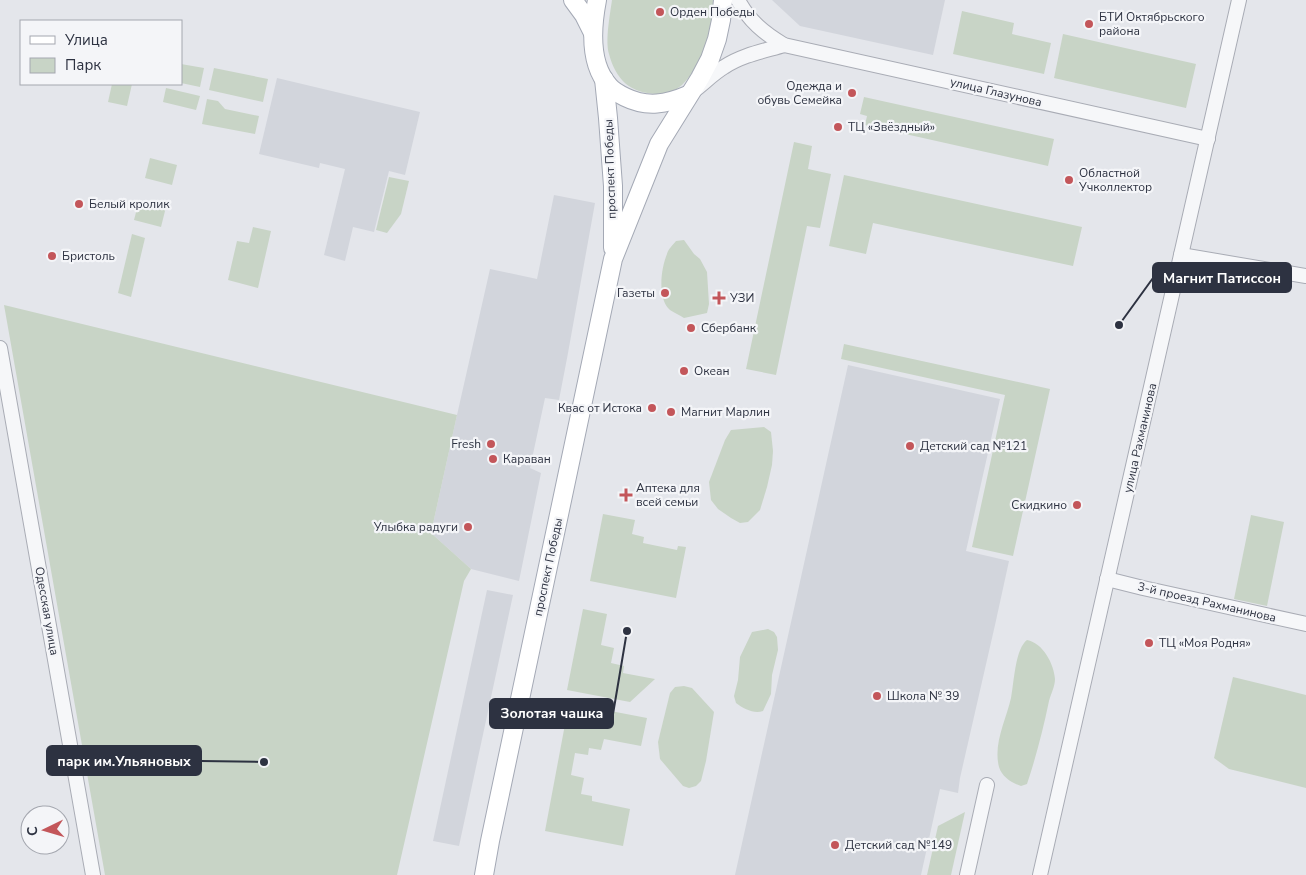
<svg xmlns="http://www.w3.org/2000/svg" width="1306" height="875" font-family="'Nunito Sans',sans-serif">
	<style>
		.built { fill: #d2d5dc }
		.green { fill: #c8d4c6 }
		.lines { fill: none; stroke-linecap: round; stroke-linejoin: round }
		.minor-casing { stroke: #a9acb5; stroke-width: 16 }
		.major-casing { stroke: #a4a9b5; stroke-width: 20 }
		.minor { stroke: #f6f7f9; stroke-width: 14 }
		.major { stroke: #fff; stroke-width: 18 }
		.poi-dot { fill: #c3565a; stroke: #f4f5f8; stroke-width: 2 }
		.labels { text-anchor: middle; dominant-baseline: central; stroke-width: 4.5; stroke-linejoin: round; paint-order: stroke }
		.poi-label { font-size: 12px; fill: #2d3241; stroke: #f4f5f8; text-anchor: start }
		.street-label { font-size: 12px; fill: #2d3241; stroke: #f4f5f8 }
		.leader { fill: none; stroke: #2d3241; stroke-width: 2 }
		.callout-dot { fill: #2d3241; stroke: #f4f5f8; stroke-width: 2 }
		.callout { fill: #2d3241; stroke: #2d3241; stroke-width: 2 }
		.callout-label { font-size: 14px; text-anchor: middle; font-weight: bold; fill: #fff }
	</style>
	<rect width="100%" height="100%" fill="#e4e6eb"/>
	<!-- built -->
	<g class="built">
		<path d="M772 0H945L933 55 800 26Z"/>
		<path d="M277 78 420 112 405 175 389 171 374 232 353 227 345 261 324 255 345 169 320 163 319 168 259 154Z"/>
		<path d="M554 195 595 203 568 353 559 400 545 398 530 468 541 473 519 581 471 569 431 533 457 415 490 269 537 279Z"/>
		<path d="M848 365 1000 399 966 551 1009 561 995 625 960 778 958 793 940 789 921 875H735Z"/>
		<path d="M487 590 513 595 459 846 433 841Z"/>
	</g>
	<!-- green -->
	<g class="green">
		<path d="M612 0H714C712 28 703 65 682 85 675 91 667 94 657 94 630 93 616 80 609 54 605 40 610 15 612 0Z"/>
		<path d="M962 11 1014 23 1012 34 1051 43 1044 74 953 54Z"/>
		<path d="M1063 34 1196 64 1186 108 1054 78Z"/>
		<path d="M181 64 204 68 200 87 181 83Z"/>
		<path d="M214 68 268 79 263 102 209 90Z"/>
		<path d="M112 84H132L127 106 108 102Z"/>
		<path d="M166 88 200 96 196 110 163 102Z"/>
		<path d="M864 97 1054 139 1048 166 865 125 867 116 860 114Z"/>
		<path d="M207 99 218 101 225 109 259 116 255 134 202 124Z"/>
		<path d="M794 142 812 146 808 169 831 174 820 228 807 226 776 375 746 369Z"/>
		<path d="M150 158 177 165 172 185 145 178Z"/>
		<path d="M844 175 1082 227 1073 266 873 223 866 254 829 246Z"/>
		<path d="M389 177 409 181 401 214 387 233 376 230Z"/>
		<path d="M139 201 166 207 161 227 134 220Z"/>
		<path d="M253 227 271 231 258 288 228 280 237 241 249 243Z"/>
		<path d="M132 234 145 238 131 297 118 293Z"/>
		<path d="M684 240 694 254 700 259 707 272 709 304 707 313 684 318C680 315 674 313 670 310 657 299 661 268 667 254 668 249 673 245 676 241Z"/>
		<path d="M4 305 457 415 431 533 471 569 464 581 397 875H105Z"/>
		<path d="M844 344 1050 389 1013 556 972 547 1005 395 841 359Z"/>
		<path d="M764 427 771 432 773 451 772 465 767 487 760 510 748 522 740 523 731 518 718 509 711 500 709 482 725 440 731 430Z"/>
		<path d="M603 514 635 520 632 534 644 537 643 543 677 550 678 546 686 547 676 598 590 581Z"/>
		<path d="M1251 515 1284 522 1267 606 1234 599Z"/>
		<path d="M583 609 607 614 601 645 614 648 611 663 624 666 623 673 655 679 630 702 567 690Z"/>
		<path d="M768 629 774 632 777 637 778 650 772 675 771 694 763 711C754 714 744 709 736 703L734 696 738 680 740 657 752 632Z"/>
		<path d="M1027 640C1043 643 1054 664 1055 679 1055 686 1051 694 1049 701 1043 730 1036 757 1027 784L1021 786C1012 783 1002 777 999 767 993 744 1006 720 1011 698 1014 683 1015 649 1027 640Z"/>
		<path d="M1233 677 1306 695V788L1229 769 1214 758Z"/>
		<path d="M684 686 692 688 714 712 706 761 701 781 696 786 689 788 683 786 660 759 658 742 670 693 675 687Z"/>
		<path d="M569 703 647 718 641 746 604 739 601 750 589 748 588 755 575 753 571 775 584 778 581 794 592 796V801L630 809 623 846 545 831Z"/>
		<path d="M965 812 951 875H927L938 826Z"/>
	</g>
	<g class="lines">
		<defs>
			<g id="minor">
				<path d="M738 0C749 21 764 33 784 45L1208 139"/>
				<path d="M696 89C705 82 714 73 724 67 742 55 764 51 784 45"/>
				<path d="M1181 255 1306 276"/>
				<path d="M0 348 93 875"/>
				<path d="M1107 579 1143 588 1306 624"/>
				<path d="M967 875 987 785"/>
				<path d="M1040 875 1239 0"/>
			</g>
			<g id="major">
				<path d="M573 0 584 15 593 33"/>
				<path d="M597 0C592 26 589 64 609 86 613 91 619 94 625 97 647 108 667 104 688 95"/>
				<path d="M604 79 608 118 613 186V248"/>
				<path d="M484 875 490 841 613 259 659 144 700 78 710 59 717 39 721 20 723 0"/>
			</g>
		</defs>
		<!-- minor casing -->
		<use href="#minor" class="minor-casing"/>
		<!-- major casing -->
		<use href="#major" class="major-casing"/>
		<!-- minor -->
		<use href="#minor" class="minor"/>
		<!-- major -->
		<use href="#major" class="major"/>
	</g>
	<!-- markers -->
	<g class="poi-dot">
		<circle cx="660" cy="12" r="5"/>
		<circle cx="1089" cy="24" r="5"/>
		<circle cx="852" cy="93" r="5"/>
		<circle cx="838" cy="127" r="5"/>
		<circle cx="1069" cy="180" r="5"/>
		<circle cx="79" cy="204" r="5"/>
		<circle cx="52" cy="256" r="5"/>
		<circle cx="665" cy="293" r="5"/>
		<path d="M716.5 290.5h5v5h5v5h-5v5h-5v-5h-5v-5h5z"/>
		<circle cx="691" cy="328" r="5"/>
		<circle cx="684" cy="371" r="5"/>
		<circle cx="652" cy="408" r="5"/>
		<circle cx="671" cy="412" r="5"/>
		<circle cx="491" cy="444" r="5"/>
		<circle cx="910" cy="446" r="5"/>
		<circle cx="493" cy="459" r="5"/>
		<path d="M623.5 487.5h5v5h5v5h-5v5h-5v-5h-5v-5h5z"/>
		<circle cx="1077" cy="505" r="5"/>
		<circle cx="468" cy="527" r="5"/>
		<circle cx="1149" cy="643" r="5"/>
		<circle cx="877" cy="696" r="5"/>
		<circle cx="835" cy="845" r="5"/>
	</g>
	<g class="labels">
		<!-- poi labels -->
		<g class="poi-label">
			<text x="670" y="12">Орден Победы</text>
			<text x="1099" y="17">БТИ Октябрьского<tspan x="1099" dy="14">района</tspan></text>
			<text x="842" y="86" text-anchor="end">Одежда и<tspan x="842" dy="14">обувь Семейка</tspan></text>
			<text x="848" y="127">ТЦ «Звёздный»</text>
			<text x="1079" y="173">Областной<tspan x="1079" dy="14">Учколлектор</tspan></text>
			<text x="89" y="204">Белый кролик</text>
			<text x="62" y="256">Бристоль</text>
			<text x="655" y="293" text-anchor="end">Газеты</text>
			<text x="730" y="298">УЗИ</text>
			<text x="701" y="328">Сбербанк</text>
			<text x="694" y="371">Океан</text>
			<text x="642" y="408" text-anchor="end">Квас от Истока</text>
			<text x="681" y="412">Магнит Марлин</text>
			<text x="481" y="444" text-anchor="end">Fresh</text>
			<text x="920" y="446">Детский сад №121</text>
			<text x="503" y="459">Караван</text>
			<text x="636" y="488">Аптека для<tspan x="636" dy="14">всей семьи</tspan></text>
			<text x="1067" y="505" text-anchor="end">Скидкино</text>
			<text x="458" y="527" text-anchor="end">Улыбка радуги</text>
			<text x="1159" y="643">ТЦ «Моя Родня»</text>
			<text x="887" y="696">Школа № 39</text>
			<text x="845" y="845">Детский сад №149</text>
		</g>
		<!-- street labels -->
		<g class="street-label">
			<text transform="translate(996 92) rotate(13)">улица Глазунова</text>
			<text transform="translate(610 169) rotate(-92)">проспект Победы</text>
			<text transform="translate(1140 438) rotate(-77)">улица Рахманинова</text>
			<text transform="translate(548 567) rotate(-78)">проспект Победы</text>
			<text transform="translate(1207 602) rotate(13)">3-й проезд Рахманинова</text>
			<text transform="translate(47 611) rotate(80)">Одесская улица</text>
		</g>
	</g>
	<!-- callouts -->
	<path class="leader" d="M1119 325L1153 278M627 631L613 714M264 762L201 761"/>
	<g class="callout-dot">
		<circle cx="1119" cy="325" r="5"/>
		<circle cx="627" cy="631" r="5"/>
		<circle cx="264" cy="762" r="5"/>
	</g>
	<g class="callout">
		<rect x="1153" y="263" width="138" height="29" rx="5"/>
		<rect x="490" y="699" width="123" height="29" rx="5"/>
		<rect x="47" y="746" width="154" height="29" rx="5"/>
	</g>
	<g class="callout-label">
		<text x="1222" y="283">Магнит Патиссон</text>
		<text x="552" y="718">Золотая чашка</text>
		<text x="124" y="766">парк им.Ульяновых</text>
	</g>
	<!-- legend -->
	<rect x="20" y="20" width="162" height="65" fill="#f4f5f8" stroke="#a4a7af"/>
	<rect x="30" y="36" width="25" height="8" fill="#ffffff" stroke="#a4a7af"/>
	<text x="65" y="45" font-size="15" fill="#2d3241">Улица</text>
	<rect x="30" y="58" width="25" height="15" fill="#c8d4c6" stroke="#a4a7af"/>
	<text x="65" y="70" font-size="15" fill="#2d3241">Парк</text>
	<!-- north arrow -->
	<g transform="translate(45 830) rotate(265)"><circle r="24" fill="#f4f5f8" stroke="#a4a7af"/>
	<path d="M0-4L9 19L0 12L-9 19Z" fill="#c3565a"/>
	<text y="-8" font-size="14" font-weight="bold" text-anchor="middle" fill="#2d3241">С</text>
	</g>
</svg>
